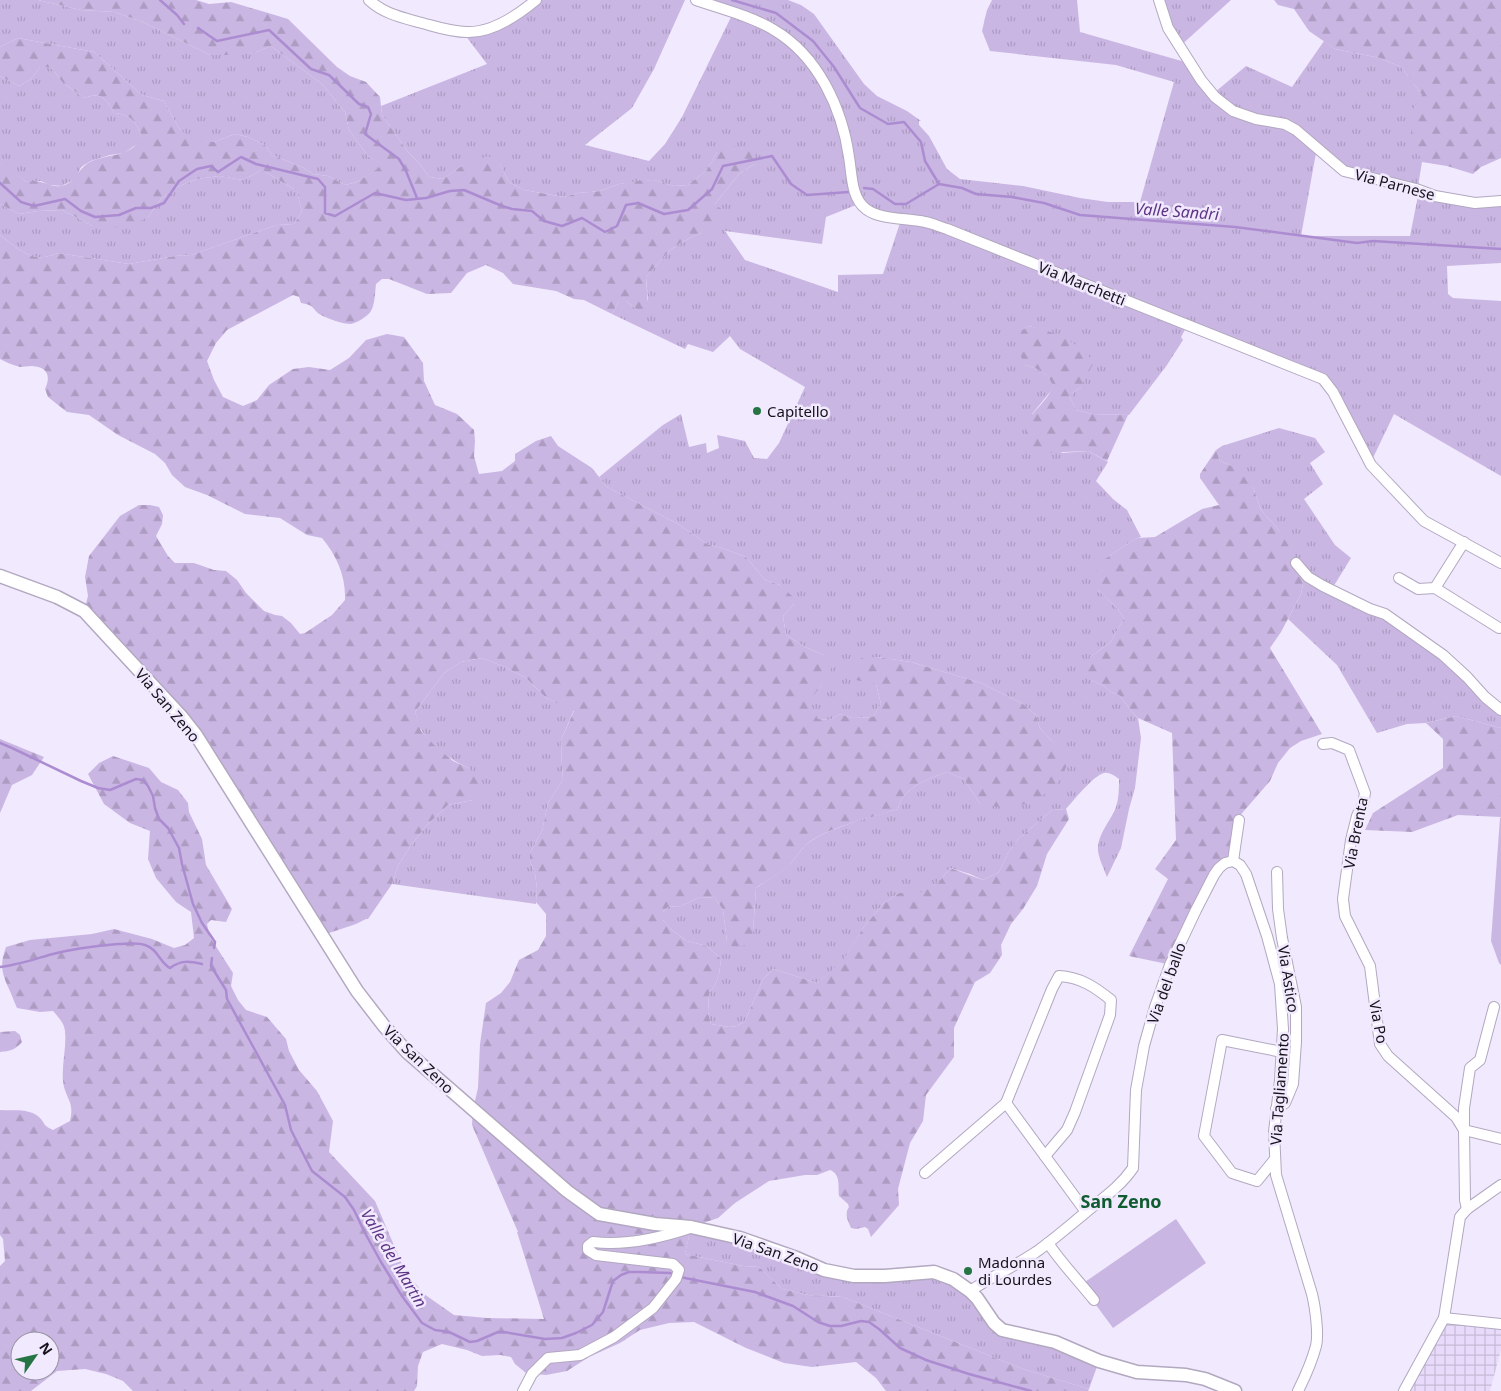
<svg xmlns="http://www.w3.org/2000/svg" width="1501" height="1391" font-family="'Noto Sans',sans-serif">
	<style>
		.industrial { fill: url(#industrial-grid) }
		.grass { fill: url(#grass-tufts); fill-rule: evenodd }
		.forest { fill: url(#forest-firs); fill-rule: evenodd }
		.green { fill: #cab6e3 }
		.lines { fill: none; stroke-linecap: round; stroke-linejoin: round }
		.stream { stroke: #ac8cd1; stroke-width: 2.5 }
		.minor-casing { stroke: #b2a8c0; stroke-width: 12 }
		.tertiary-casing { stroke: #b2a8c0; stroke-width: 15 }
		.minor { stroke: #fff; stroke-width: 10 }
		.tertiary { stroke: #fff; stroke-width: 12 }
		.poi-dot { fill: #257444; stroke: #f1e9fd; stroke-width: 2 }
		.labels { text-anchor: middle; dominant-baseline: central; stroke-width: 5; stroke-linejoin: round; paint-order: stroke }
		.street-label { font-size: 15px; fill: #16121b; stroke: #f1e9fd }
		.poi-label { font-size: 15px; fill: #16121b; stroke: #f1e9fd; text-anchor: start }
		.water-label { font-size: 16px; font-style: italic; fill: #5e3486; stroke: #f1e9fd }
		.quarter-label { font-size: 18px; font-weight: bold; fill: #105c31; stroke: #f1e9fd }
	</style>
	<defs>
		<pattern id="industrial-grid" width="8" height="8" patternUnits="userSpaceOnUse" patternTransform="scale(1.25)"><rect width="8" height="8" fill="#e8dafa"/><path d="M0 4h8M4 0v8" fill="none" stroke="#c6bad6"/></pattern>
		<pattern id="grass-tufts" width="24" height="20" patternUnits="userSpaceOnUse" patternTransform="scale(1.25)"><rect width="24" height="20" fill="#cab6e3"/><path d="M3 7l-1-3M5 7V3M7 7l1-3M15 17l-1-3M17 17v-4M19 17l1-3" fill="none" stroke="#ad9bc2"/></pattern>
		<pattern id="forest-firs" width="22" height="20" patternUnits="userSpaceOnUse" patternTransform="scale(1.25)"><rect width="22" height="20" fill="#cab6e3"/><path d="M5 1l3.5 6h-7zM16 11l3.5 6h-7z" fill="#ad9bc2"/></pattern>
	</defs>
	<rect width="100%" height="100%" fill="#f1e9fd"/>
	<!-- industrial -->
	<path class="industrial" d="M1444 1318 1501 1324V1350L1490 1391H1404Z"/>
	<!-- grass -->
	<g class="grass">
		<path d="M0 0H38L81 10 115 12 145 23 210 55 256 52 271 46 322 84 345 112 349 130 368 156 384 165 357 182 345 185 328 176 313 174 302 167 272 155 265 145 248 137 235 134 214 142H192L178 127 164 101 142 95 94 52 18 38 0 47Z"/>
		<path d="M535 0H685L654 69 632 108 585 145 649 161 665 144 682 117 733 13 694 0H788L801 5 814 14 864 84 877 96 907 111 921 121H919V125L929 136 947 169 960 179 1023 186 1080 198 1108 202H1140L1174 82 1116 65 990 51 982 31 987 10 992 0H1077L1080 32 1185 62C1193 76 1199 88 1214 93L1246 66 1292 87 1324 41 1335 49 1380 58 1401 67 1422 95 1420 153 1422 162 1418 186 1401 180 1346 167 1320 147 1316 153 1301 236H1410L1418 196 1427 195 1501 201V263L1447 266 1448 294 1453 298 1501 301V476L1394 414 1371 462 1324 380 1187 326 1181 337 1183 340 1167 365 1129 415 1092 414 1076 410 1070 397 1075 391 1081 387 1039 329 1029 326 1022 330 1025 365C1038 369 1048 372 1054 386L1051 391 1032 414 1062 453 1088 451 1108 462 1096 481 1113 499 1127 510 1141 537 1135 539 1106 558 1098 590 1116 607 1124 618 1110 643 1090 657 1091 680 1104 686 1111 692 1119 695 1133 713 1138 718 1141 738 1135 788 1129 809 1121 848 1107 877C1104 869 1099 859 1098 851 1097 834 1111 821 1116 807 1119 798 1119 788 1119 779 1115 776 1109 772 1104 773 1094 775 1073 801 1066 809L1052 810 1018 839 1008 853 999 872 983 880 970 874 950 868 938 883 923 893H899L883 904 863 928 842 963 817 983 773 969 763 979 745 1021 737 1026 729 1027 711 1024 708 1012 709 994 715 985 719 975 721 959 707 946 687 941 673 931 663 920V912L668 907 681 906 700 897 715 898 723 910 727 942 753 932 756 888C768 879 780 874 791 863 797 857 801 848 808 843 832 826 870 818 898 809 903 787 927 780 946 772L964 779 980 804 1058 746 1050 739 1040 728 1036 715 1023 704 981 683 911 662 877 657 876 684 881 704 873 717 852 718 840 714 830 720 817 719 808 701 822 685 824 655 805 647 786 635 783 616 794 604 780 585 765 580 746 557 722 548 707 544 678 524 607 487 599 477 663 425 681 414 689 447 706 443 707 453 719 448 717 435 745 441 754 458 767 459 779 443 805 387 740 349 730 336 713 352 688 344 685 349 612 314 619 301H626L637 310 648 300 646 277 670 250 682 242 701 233 714 205 739 174 754 164 717 152 707 170 688 185 674 186 654 180 619 184 600 191 578 193 564 197 524 190 509 182 500 164 463 165 443 179 429 177 421 165 408 152 382 115 381 106 487 64 462 31H476ZM861 203 875 212 902 217 883 274 838 275V292L745 260 725 231 822 244 826 217Z"/>
		<path d="M1162 0H1231L1178 48Z"/>
		<path d="M40 67H47L53 69 62 82 84 98C100 91 107 99 114 113 130 114 135 121 141 134L140 142 124 153 110 155 91 161 81 167 76 178 62 186 49 185 41 181 27 182 3 167 0 164V76L19 86 31 79Z"/>
		<path d="M262 170 297 191 302 212 294 224 277 225 191 255 175 256 129 264 58 253C52 255 45 258 38 257 25 256 10 243 0 235V204L19 214 38 211 62 210 93 226 148 217 161 199 175 188 197 179 219 176 243 180Z"/>
		<path d="M1279 428 1315 438 1325 452 1310 463 1323 484 1304 499 1335 545 1351 558 1330 592 1384 619 1442 660 1492 704 1501 715V728L1456 716 1426 723 1407 724 1377 733 1337 665 1288 619 1301 594 1303 584 1300 572 1278 529 1261 510 1253 487 1230 465 1220 461 1216 450 1222 446Z"/>
		<path d="M482 658 505 667 526 678 546 698 574 710 561 740 562 767 563 780 548 803 542 831 530 853V861L535 873 537 889 536 904 392 884 398 866 409 848 426 826 448 805 473 800 469 768C451 760 432 748 422 731 418 726 417 718 415 712L444 673 461 662Z"/>
		<path d="M691 1227 824 1270 885 1276 953 1279 994 1323 1099 1361 1089 1389 1023 1369 843 1297 808 1295 782 1289 759 1267 743 1266 685 1254Z"/>
	</g>
	<!-- forest -->
	<g class="forest">
		<path d="M38 0H196L209 4 231 2 288 19 337 67 350 76 366 82 380 97 382 115 408 152 421 165 429 177 443 179 463 165 488 156 500 164 509 182 524 190 564 197 578 193 600 191 619 184 638 181 654 180 674 186 688 185 707 170 717 152C732 146 739 143 754 152V164L739 174 714 205 726 211 725 218 701 233 682 242 670 250 646 277 648 307 643 312 637 310 626 301H619L612 314 584 300 574 299 556 291 513 284 503 273 486 265 467 273 451 293 427 294 389 279H382L376 284C375 292 375 304 371 311 368 316 357 323 351 324 343 324 328 319 321 315 312 310 316 305 301 303L299 297 293 295 227 330 216 343 207 361 214 380 223 397 243 406 257 400 269 385 293 369 309 367 330 370 349 358 366 340 387 334 404 337 423 363 424 381 435 405 457 414 474 430 475 441 474 456 479 474 502 471 515 461V454L536 441 551 436 558 446 592 468 607 487 678 524 707 544 722 548 746 557 765 580 780 585 792 596 794 604 783 616 786 635 805 647 824 655 832 667 822 685 809 701 818 719 830 720 840 714 852 718 873 717 881 704 876 684 856 680 855 669 861 658 877 657 911 662 981 683 1023 704 1036 715 1040 728 1050 739 1058 745 1068 761 1062 778 1049 791 1031 803 1004 808 980 804 964 779 946 772C927 780 903 787 898 809 869 819 833 825 808 843 801 848 797 857 791 863 781 874 768 879 756 888L753 932 745 945 734 948 727 942 723 910 715 898 700 897 681 906 668 907 663 912V920L673 931 687 941 707 946 721 959 719 975 715 985 709 994 708 1012 711 1024 729 1027 737 1026 745 1021 763 979 773 969 817 983 842 962 863 928 883 904 899 893 923 892 938 883 950 868 983 880 999 872 1008 853 1018 839 1052 810 1066 809 1069 819 1047 854 1037 886 1023 909 1011 924 1001 945 1002 955 990 973 975 982 954 1028V1057L926 1095 923 1121 910 1143 898 1189 899 1205 871 1237 868 1229 865 1227 856 1229 851 1228C848 1221 844 1214 849 1207L848 1204 839 1196C838 1187 841 1174 830 1170L817 1175H805L769 1181 735 1203 718 1218 691 1227 685 1254 743 1266 759 1267 782 1289 808 1295 843 1297 1023 1369 1089 1389 1088 1391H886L876 1378 856 1362 812 1367 784 1363 746 1348 694 1322 669 1323 640 1330 620 1343 589 1357 567 1371 546 1375 526 1373 515 1364 511 1357 500 1355 482 1356 467 1350 442 1344 423 1352 418 1366 417 1386 414 1391H133L123 1381 106 1374 85 1369 57 1371 31 1391H0V1266L5 1261 3 1239 0 1235V1110C12 1111 29 1108 39 1117 46 1124 42 1125 53 1130L70 1121C74 1103 68 1101 64 1087 60 1069 67 1049 65 1031 64 1023 59 1018 53 1011L40 1012 17 1008C14 1002 12 995 9 989 1 972 0 964 6 947L30 940 92 934 114 929 152 939 174 948 185 945 194 938 191 912 176 902 156 878 148 859 150 831 130 823 104 804 88 774 99 763 113 756 149 768 161 782 178 790 188 803 189 812 202 839 206 865 232 909 226 922 211 920 207 924 210 937 233 973 231 986 238 1000 246 1010 267 1017 286 1039 289 1051 299 1070 317 1091 333 1121 329 1152 375 1201 405 1271 424 1294 454 1315 487 1318 544 1319 517 1232H518L472 1125 473 1109 478 1088 480 1044 486 1003 501 993 510 982 519 960 538 950 546 936V914L536 902 537 889 535 873 530 861V853L542 831 548 803 563 780 562 767 561 740 574 711 546 698 526 678 505 667 482 658 461 662 444 673 415 712 421 731 434 745 453 761 469 768 486 787 473 800 448 805 426 826 409 848 398 866 392 884 368 919H366L356 924 323 935 196 735 84 611 88 596 85 577 89 556 120 516 139 505H150L159 507 163 515 162 524 156 536 168 556 175 563H194L214 570 226 571 237 580 246 593 264 611 275 615 282 616 291 623 300 634 305 633 332 615 345 600C346 577 337 556 322 538L307 535 280 518 245 514 207 495 185 487 172 475 165 463 155 454 118 435 89 415 67 412 48 397 45 389C51 376 48 367 32 366 28 366 24 367 20 367 12 365 6 362 0 359V235C10 243 25 256 38 257 45 258 52 255 58 253L129 264 175 256 191 255 277 225 294 224 302 212 297 191 262 170 243 180 219 176 197 179 175 188 161 199 148 217 127 228 93 226 62 210 38 211 19 214 0 204V164L27 182C41 178 49 188 61 186 75 184 78 168 90 162 107 153 136 158 141 134 135 121 130 114 114 113 107 99 100 91 84 98L62 82 53 69 47 67H40L31 79 19 86 0 76V47L18 38 94 52 142 95 164 101 178 127 192 141 214 142 235 134 248 137 265 145 272 155 302 167 313 174 328 176 345 185 357 182 383 165 368 156 349 130 345 112 322 84 271 46 256 52 232 55H210L145 23 115 12 81 10ZM20 1341H50V1371H20Z"/>
		<path d="M1274 0H1501V158L1481 167 1473 174 1447 166 1422 162 1411 134V112L1422 95 1401 67 1380 58 1335 49 1309 31 1294 9 1278 5Z"/>
		<path d="M1029 326C1056 332 1076 341 1094 362L1081 387 1075 391 1070 397 1076 410 1092 414 1128 415 1107 461 1088 451 1040 453C1004 423 1044 412 1053 386 1048 372 1038 369 1025 365L1016 346 1022 330Z"/>
		<path d="M1216 450 1220 461 1230 465 1246 476 1253 487 1261 510 1278 529 1299 562 1300 572 1303 584 1301 594 1281 632 1270 648 1322 734 1301 741 1290 748 1278 763 1270 781 1237 819 1231 858 1220 864 1167 964 1129 956 1168 879 1155 869 1176 840 1172 733 1138 718 1133 713 1119 695 1111 692 1104 686 1091 680 1084 667 1090 657 1110 643 1124 618 1116 607 1098 590 1096 568 1106 558 1135 539 1138 538 1155 537 1202 509 1219 505 1200 478V474Z"/>
		<path d="M1456 716 1501 728V817L1458 815 1412 832 1365 830 1373 813 1443 768V739L1426 723Z"/>
		<path d="M0 739 44 757 32 775 12 785 0 813Z"/>
		<path d="M15 1031 20 1035 22 1042C15 1050 10 1051 0 1052V1032Z"/>
	</g>
	<!-- green -->
	<g class="green">
		<path d="M1501 817V965L1499 963 1491 941 1500 818Z"/>
		<path d="M1176 1219 1206 1263 1113 1328 1096 1305 1100 1300 1085 1282Z"/>
	</g>
	<g class="lines">
		<!-- stream -->
		<g class="stream">
			<path d="M160 0 177 15 184 24"/>
			<path d="M732 0 776 13 813 41 834 67 860 108 888 124 904 122 921 142 925 161 939 184"/>
			<path d="M198 28 217 41 269 30 311 69 329 75 359 104 368 107 371 114 365 134 399 159 406 171 417 198"/>
			<path d="M0 183 21 202 34 206 65 199 81 211 95 217 119 215 136 208H151L164 203 179 181 197 169 211 166 218 172 241 157 256 164 318 179 325 187V213L335 216 375 193 406 200 426 198 450 191 464 190 502 206 512 209 532 211 544 221 562 226 582 218 605 232 617 226 626 205 638 203 664 214 688 210 712 189 723 166 772 156 791 184 807 195 849 192"/>
			<path d="M864 188 873 189 895 204H906L939 184 962 188 976 194 1012 197 1044 203 1080 215 1235 227 1357 243 1373 241 1501 249"/>
			<path d="M0 743 12 748 81 781 98 788 110 790 136 779 143 780 148 786 153 796 155 808 159 819 168 828 179 848 182 864 193 904 202 923 215 942 214 948"/>
			<path d="M212 958 211 966 226 990 227 999 285 1105 291 1130 312 1171 345 1197 354 1210 365 1233 381 1262 402 1296 422 1323 435 1330 449 1332 470 1342 477 1341 498 1332H504L545 1339 562 1338 576 1333 592 1325 603 1312 613 1281 621 1275 629 1272H640L670 1273 675 1275"/>
			<path d="M0 967C17 965 32 960 49 955 71 949 95 946 118 944 127 944 137 942 145 945 158 949 160 963 170 968 181 960 189 961 202 964"/>
			<path d="M680 1277 755 1292 793 1306 818 1322 830 1326H841L861 1321 869 1322 879 1329 900 1348 926 1360 969 1374 1031 1391"/>
		</g>
		<defs>
			<g id="minor">
				<path d="M369 0C383 13 400 17 418 22 434 26 450 32 467 32 491 33 518 15 536 0"/>
				<path d="M696 0C722 9 751 16 774 30 818 56 842 108 849 157 852 174 851 198 866 209 880 220 908 218 925 222 932 223 940 227 947 229L1323 379 1333 392 1371 465 1424 521 1501 563"/>
				<path d="M1159 0 1168 28 1201 80 1215 97 1233 111 1256 119 1285 124 1296 130 1344 171 1416 189 1435 196 1475 203 1501 201"/>
				<path d="M1464 542 1435 588 1499 628"/>
				<path d="M1296 563 1308 577 1323 586 1370 609 1385 614 1443 655 1467 677 1485 697 1501 710"/>
				<path d="M1399 578 1418 589 1435 588"/>
				<path d="M1323 744 1332 743 1349 750 1365 793 1363 804 1357 816 1351 840 1343 899 1345 916 1370 966 1380 1044 1388 1056 1456 1117 1464 1130 1465 1200 1467 1209"/>
				<path d="M1233 861 1240 865 1246 874 1267 936 1280 984 1283 1029 1280 1080 1274 1132 1276 1175 1312 1294C1315 1306 1319 1334 1316 1346 1312 1361 1305 1377 1298 1391"/>
				<path d="M1233 861 1239 820"/>
				<path d="M1494 1007 1480 1060 1470 1068 1464 1108V1130L1501 1139"/>
				<path d="M1006 1103 1086 1212"/>
				<path d="M1276 1109 1285 1103 1293 1084 1296 1042V1007L1282 938 1278 909 1277 872"/>
				<path d="M1275 1159 1257 1181 1232 1173 1204 1136 1222 1040 1282 1052"/>
				<path d="M925 1173 1006 1103 1052 989 1059 976C1080 977 1095 987 1111 1000L1110 1015 1075 1112 1067 1130 1045 1156"/>
				<path d="M1048 1243C1062 1264 1079 1281 1094 1300"/>
				<path d="M970 1291C991 1277 1015 1266 1036 1252 1053 1240 1069 1226 1085 1213 1102 1199 1120 1187 1133 1168L1136 1090 1144 1046 1155 1007 1170 965 1196 910 1214 875 1219 868 1225 863 1233 861"/>
				<path d="M1444 1318 1501 1324"/>
				<path d="M523 1391 532 1374 548 1358 580 1355 614 1337 653 1308 676 1279 679 1270 673 1264 596 1255 588 1250V1246L593 1242C625 1246 660 1238 690 1228"/>
				<path d="M1404 1391 1444 1318 1460 1217 1467 1209 1501 1185"/>
			</g>
			<path id="tertiary" d="M0 576 57 597 84 611 181 716 196 735 357 991 384 1026 407 1052 567 1191 599 1214 655 1224 691 1227 740 1238 794 1257 824 1270 854 1276H885L934 1272 953 1279 970 1291 977 1298 994 1323 1002 1330 1055 1342 1099 1361 1137 1372 1186 1375 1205 1379 1235 1391"/>
		</defs>
		<!-- minor casing -->
		<use href="#minor" class="minor-casing"/>
		<!-- tertiary casing -->
		<use href="#tertiary" class="tertiary-casing"/>
		<!-- minor -->
		<use href="#minor" class="minor"/>
		<!-- tertiary -->
		<use href="#tertiary" class="tertiary"/>
	</g>
	<!-- markers -->
	<g class="poi-dot">
		<circle cx="757" cy="411" r="5"/>
		<circle cx="968" cy="1271" r="5"/>
	</g>
	<g class="labels">
		<!-- street labels -->
		<g class="street-label">
			<text transform="translate(1395 184) rotate(15)">Via Parnese</text>
			<text transform="translate(1082 283) rotate(22)">Via Marchetti</text>
			<text transform="translate(168 705) rotate(50)">Via San Zeno</text>
			<text transform="translate(1355 833) rotate(-79)">Via Brenta</text>
			<text transform="translate(1289 979) rotate(81)">Via Astico</text>
			<text transform="translate(1166 983) rotate(-70)">Via del ballo</text>
			<text transform="translate(1379 1022) rotate(79)">Via Po</text>
			<text transform="translate(419 1059) rotate(44)">Via San Zeno</text>
			<text transform="translate(1279 1089) rotate(-86)">Via Tagliamento</text>
			<text transform="translate(776 1252) rotate(19)">Via San Zeno</text>
		</g>
		<!-- poi labels -->
		<g class="poi-label">
			<text x="767" y="411">Capitello</text>
			<text x="978" y="1262">Madonna<tspan x="978" dy="17">di Lourdes</tspan></text>
		</g>
		<!-- water labels -->
		<g class="water-label">
			<text transform="translate(1177 211) rotate(4)">Valle Sandri</text>
			<text transform="translate(394 1258) rotate(59)">Valle del Martin</text>
		</g>
		<!-- quarter labels -->
		<g class="quarter-label">
			<text x="1121" y="1201">San Zeno</text>
		</g>
	</g>
	<!-- north arrow -->
	<g transform="translate(35 1356) rotate(56)"><circle r="24" fill="#f1e9fd" stroke="#9993a3"/>
	<path d="M0-4L9 19L0 12L-9 19Z" fill="#257444"/>
	<text y="-8" font-size="14" font-weight="bold" text-anchor="middle" fill="#16121b">N</text>
	</g>
</svg>
